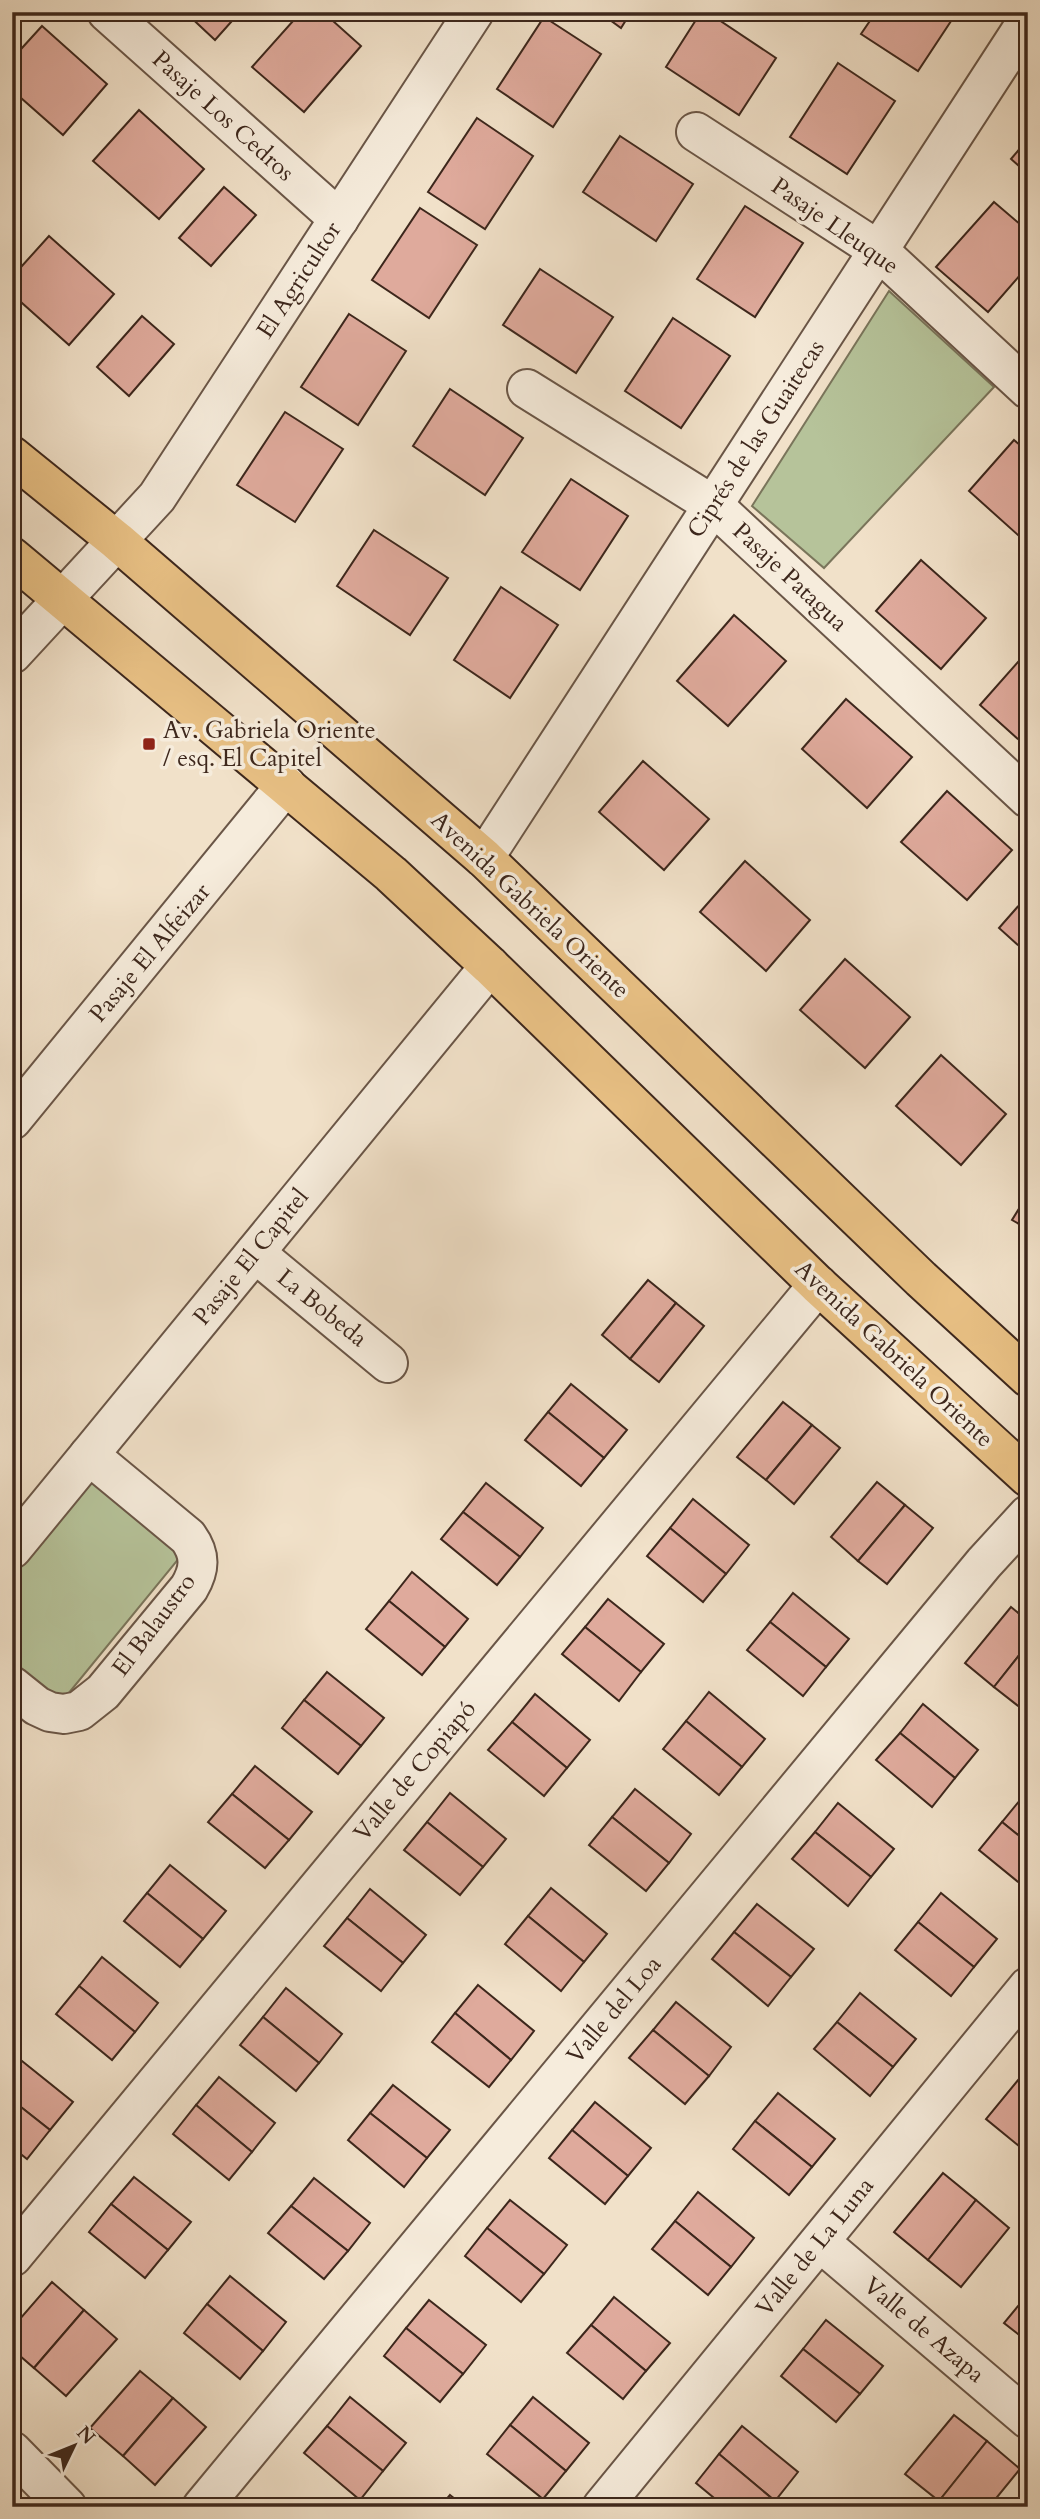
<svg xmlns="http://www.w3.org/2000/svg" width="1040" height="2519" font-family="Cardo,serif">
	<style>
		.green { fill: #b6c39a; stroke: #7a755b; stroke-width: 2 }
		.building { fill: #dfaa9c; stroke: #3d271c; stroke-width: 2 }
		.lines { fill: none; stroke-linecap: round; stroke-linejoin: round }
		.minor-casing { stroke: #6a5647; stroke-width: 42 }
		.major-casing { stroke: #3d271c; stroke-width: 42 }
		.minor { stroke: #f6ecdc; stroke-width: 38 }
		.major { stroke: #e8c084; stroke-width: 38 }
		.poi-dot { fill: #8f2418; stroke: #f6ecdc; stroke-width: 2.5 }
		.labels { text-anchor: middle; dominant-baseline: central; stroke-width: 7; stroke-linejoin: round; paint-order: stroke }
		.street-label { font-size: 24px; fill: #3d271c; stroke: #f6ecdc }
		.poi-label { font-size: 24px; fill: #3d271c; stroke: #f6ecdc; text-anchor: start }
	</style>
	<rect width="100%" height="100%" fill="#f1e1c9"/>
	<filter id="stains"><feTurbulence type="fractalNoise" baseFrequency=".00286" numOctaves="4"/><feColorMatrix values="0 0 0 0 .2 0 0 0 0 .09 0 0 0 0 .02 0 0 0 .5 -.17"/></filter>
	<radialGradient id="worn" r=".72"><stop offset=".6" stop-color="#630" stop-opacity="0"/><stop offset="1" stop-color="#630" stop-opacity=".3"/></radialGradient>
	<!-- green -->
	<g class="green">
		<path d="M889 291 994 387 824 568 752 506Z"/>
		<path d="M92 1474 185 1551 59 1705 12 1667V1571Z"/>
	</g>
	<!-- building -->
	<g class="building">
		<path d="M185 12H240L215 40Z"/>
		<path d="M301 12H323L361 46 304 112 252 67Z"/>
		<path d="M599 12H631L621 28Z"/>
		<path d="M701 12H707L776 58 739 115 666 67Z"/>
		<path d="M876 12H957L918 71 861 34Z"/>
		<path d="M544 17 601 54 553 127 497 89Z"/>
		<path d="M42 26 107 84 63 135 12 90V59Z"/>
		<path d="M838 63 895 101 847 174 790 137Z"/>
		<path d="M139 110 204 169 159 219 93 161Z"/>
		<path d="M477 118 533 156 485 229 428 192Z"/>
		<path d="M620 136 693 184 656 241 583 192Z"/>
		<path d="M1028 139V174L1011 159Z"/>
		<path d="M224 187 256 215 211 266 179 238Z"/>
		<path d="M994 202 1028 231V266L988 312 936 267Z"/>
		<path d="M745 206 803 243 755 317 697 279Z"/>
		<path d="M420 208 477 245 429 318 372 280Z"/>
		<path d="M49 236 114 294 69 345 12 294V277Z"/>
		<path d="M540 269 613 317 576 373 503 325Z"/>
		<path d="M349 314 406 351 358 425 301 387Z"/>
		<path d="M142 316 174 344 129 396 97 367Z"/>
		<path d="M673 318 730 356 681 428 625 391Z"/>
		<path d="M450 389 523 438 485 495 413 446Z"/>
		<path d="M285 412 343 449 295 522 237 485Z"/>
		<path d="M1014 440 1028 452V544L969 491Z"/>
		<path d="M571 479 628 516 580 590 522 552Z"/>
		<path d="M374 530 448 578 410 635 337 586Z"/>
		<path d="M921 560 986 618 941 669 876 611Z"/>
		<path d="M501 587 558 625 510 698 454 660Z"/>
		<path d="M734 615 786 661 728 726 677 681Z"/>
		<path d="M1025 654 1028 656V748L980 705Z"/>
		<path d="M846 699 912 757 867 808 802 749Z"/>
		<path d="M643 761 709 819 664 870 599 812Z"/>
		<path d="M947 791 1012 850 967 900 901 842Z"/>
		<path d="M745 861 810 920 766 971 700 912Z"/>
		<path d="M1028 895V954L999 928Z"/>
		<path d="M845 959 910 1017 865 1068 800 1010Z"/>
		<path d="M941 1055 1006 1114 961 1165 896 1106Z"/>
		<path d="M1028 1194V1229L1012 1220Z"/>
		<path d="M648 1280 676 1303 630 1359 602 1335Z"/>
		<path d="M676 1303 704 1326 659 1382 630 1359Z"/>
		<path d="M571 1384 627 1430 604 1458 548 1412Z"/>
		<path d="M783 1402 812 1425 766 1480 737 1457Z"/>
		<path d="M548 1412 604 1458 581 1486 525 1440Z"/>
		<path d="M812 1425 840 1448 794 1504 766 1480Z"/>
		<path d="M877 1482 905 1505 858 1561 831 1537Z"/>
		<path d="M486 1483 543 1528 520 1557 463 1512Z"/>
		<path d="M693 1499 749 1545 726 1574 670 1528Z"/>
		<path d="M905 1505 933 1528 887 1584 858 1561Z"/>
		<path d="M463 1512 520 1557 497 1585 441 1539Z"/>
		<path d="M670 1528 726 1574 703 1602 647 1556Z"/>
		<path d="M412 1572 468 1619 445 1647 389 1601Z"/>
		<path d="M793 1593 849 1639 826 1667 770 1622Z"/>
		<path d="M608 1599 664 1644 641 1672 585 1627Z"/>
		<path d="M389 1601 445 1647 422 1675 366 1629Z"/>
		<path d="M1011 1607 1028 1621V1644L994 1687 965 1663Z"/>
		<path d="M770 1622 826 1667 803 1696 747 1650Z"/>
		<path d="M585 1627 641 1672 619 1701 562 1654Z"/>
		<path d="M1028 1644V1702L1022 1709 994 1687Z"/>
		<path d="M327 1672 384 1718 361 1746 304 1700Z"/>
		<path d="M709 1692 765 1739 742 1767 686 1721Z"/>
		<path d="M535 1694 590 1740 567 1768 512 1722Z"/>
		<path d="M304 1700 361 1746 338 1774 282 1728Z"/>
		<path d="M923 1704 978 1750 955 1778 900 1733Z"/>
		<path d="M686 1721 742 1767 719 1795 663 1749Z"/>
		<path d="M512 1722 567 1768 544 1796 488 1750Z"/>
		<path d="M900 1733 955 1778 932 1807 876 1760Z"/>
		<path d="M255 1766 312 1812 289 1840 232 1794Z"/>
		<path d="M635 1789 691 1834 669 1863 612 1817Z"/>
		<path d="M450 1793 506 1839 483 1867 427 1822Z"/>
		<path d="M232 1794 289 1840 265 1868 208 1822Z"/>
		<path d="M1025 1794 1028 1796V1843L1002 1822Z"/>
		<path d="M838 1803 894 1849 871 1877 815 1832Z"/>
		<path d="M612 1817 669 1863 646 1891 589 1845Z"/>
		<path d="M427 1822 483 1867 460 1895 404 1850Z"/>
		<path d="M1002 1822 1028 1843V1890L979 1850Z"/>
		<path d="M815 1832 871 1877 848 1906 792 1859Z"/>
		<path d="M170 1865 226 1911 203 1939 147 1893Z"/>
		<path d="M551 1888 607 1934 584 1962 528 1916Z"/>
		<path d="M370 1889 426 1935 403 1963 347 1918Z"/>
		<path d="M147 1893 203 1939 180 1967 124 1921Z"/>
		<path d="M941 1893 997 1939 974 1967 918 1922Z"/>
		<path d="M757 1904 814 1949 791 1977 734 1932Z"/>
		<path d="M528 1916 584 1962 561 1991 505 1944Z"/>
		<path d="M347 1918 403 1963 381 1991 324 1946Z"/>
		<path d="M918 1922 974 1967 951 1996 895 1950Z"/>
		<path d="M734 1932 791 1977 768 2006 712 1959Z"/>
		<path d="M102 1957 158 2003 135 2032 79 1986Z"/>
		<path d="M478 1985 534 2031 511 2060 455 2013Z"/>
		<path d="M79 1986 135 2032 112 2060 56 2014Z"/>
		<path d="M286 1988 342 2034 319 2063 263 2017Z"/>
		<path d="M860 1993 916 2039 893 2067 837 2022Z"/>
		<path d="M676 2002 731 2047 709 2076 653 2030Z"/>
		<path d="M455 2013 511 2060 489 2087 432 2042Z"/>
		<path d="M263 2017 319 2063 296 2091 240 2045Z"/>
		<path d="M837 2022 893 2067 870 2096 814 2049Z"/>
		<path d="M653 2030 709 2076 685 2104 629 2058Z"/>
		<path d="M17 2057 73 2102 50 2130 12 2100V2063Z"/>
		<path d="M1028 2068V2136L1019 2146 986 2119Z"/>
		<path d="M219 2077 275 2123 252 2152 196 2105Z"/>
		<path d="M393 2085 450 2130 427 2158 370 2113Z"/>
		<path d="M778 2093 835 2139 812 2167 755 2121Z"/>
		<path d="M12 2100 50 2130 27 2159 12 2147Z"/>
		<path d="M595 2102 651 2148 628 2176 572 2130Z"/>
		<path d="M196 2105 252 2152 229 2180 173 2134Z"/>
		<path d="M370 2113 427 2158 404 2187 348 2140Z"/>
		<path d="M755 2121 812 2167 789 2195 733 2149Z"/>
		<path d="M572 2130 628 2176 605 2204 549 2158Z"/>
		<path d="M943 2173 976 2200 928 2260 894 2232Z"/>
		<path d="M134 2177 191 2222 168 2250 111 2204Z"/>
		<path d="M314 2178 370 2223 348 2251 291 2206Z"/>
		<path d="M698 2192 754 2238 731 2267 675 2221Z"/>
		<path d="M510 2200 567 2245 544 2274 487 2228Z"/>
		<path d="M976 2200 1009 2228 961 2287 928 2260Z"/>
		<path d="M111 2204 168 2250 145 2278 89 2232Z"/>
		<path d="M291 2206 348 2251 324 2279 268 2233Z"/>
		<path d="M675 2221 731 2267 708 2295 652 2249Z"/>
		<path d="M487 2228 544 2274 521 2302 465 2256Z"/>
		<path d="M230 2276 286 2322 263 2351 207 2304Z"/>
		<path d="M52 2282 84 2310 34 2368 12 2349V2328Z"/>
		<path d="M1028 2294V2342L1004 2323Z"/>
		<path d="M614 2297 670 2343 646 2371 591 2325Z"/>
		<path d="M429 2300 486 2345 463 2374 406 2328Z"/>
		<path d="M207 2304 263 2351 240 2379 184 2333Z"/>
		<path d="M84 2310 117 2339 66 2396 34 2368Z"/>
		<path d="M826 2320 883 2366 860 2394 803 2349Z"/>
		<path d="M591 2325 646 2371 623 2399 567 2353Z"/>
		<path d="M406 2328 463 2374 440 2402 384 2356Z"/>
		<path d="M803 2349 860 2394 836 2422 781 2376Z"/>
		<path d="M140 2371 173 2398 123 2456 90 2428Z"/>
		<path d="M350 2397 406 2443 383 2471 327 2426Z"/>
		<path d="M533 2397 589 2443 566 2471 510 2425Z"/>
		<path d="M173 2398 206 2427 155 2485 123 2456Z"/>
		<path d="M954 2415 987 2441 939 2501 905 2474Z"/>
		<path d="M510 2425 566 2471 543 2499 487 2454Z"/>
		<path d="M327 2426 383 2471 360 2500 304 2453Z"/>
		<path d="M742 2426 798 2472 775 2501 719 2454Z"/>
		<path d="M987 2441 1020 2469 989 2507H946L939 2501Z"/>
		<path d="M719 2454 775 2501 770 2507H725L696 2483Z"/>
		<path d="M450 2495 465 2507H440Z"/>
	</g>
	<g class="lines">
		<defs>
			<g id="minor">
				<path d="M107 12 339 219"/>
				<path d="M696 132 878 250 1028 389"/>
				<path d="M527 389 713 505 1028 798"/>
				<path d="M12 654 157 497 474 12"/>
				<path d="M484 858 1028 20"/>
				<path d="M12 1120 286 785"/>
				<path d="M255 1253 388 1363"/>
				<path d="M12 1549 490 966"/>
				<path d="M12 1686 37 1706 50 1712 64 1714 79 1711 103 1692 189 1588C200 1569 201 1555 188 1537L89 1455"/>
				<path d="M820 2242 1028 2419"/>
				<path d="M12 2257 818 1285"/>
				<path d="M12 2451 67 2507"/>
				<path d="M202 2507 984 1563 1028 1515"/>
				<path d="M602 2507 1028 1987"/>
			</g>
			<g id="major">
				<path d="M12 456 117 541 484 858 921 1279 1028 1377"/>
				<path d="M12 557 391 874 490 966 818 1285 1028 1477"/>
			</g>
		</defs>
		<!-- minor casing -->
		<use href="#minor" class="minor-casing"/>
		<!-- major casing -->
		<use href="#major" class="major-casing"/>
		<!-- minor -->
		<use href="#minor" class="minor"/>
		<!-- major -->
		<use href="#major" class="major"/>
	</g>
	<!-- markers -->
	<rect class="poi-dot" x="142" y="737" width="14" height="14" rx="3.5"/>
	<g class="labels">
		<!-- street labels -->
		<g class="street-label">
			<text transform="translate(223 116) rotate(42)">Pasaje Los Cedros</text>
			<text transform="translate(835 226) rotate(35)">Pasaje Lleuque</text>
			<text transform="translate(299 280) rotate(-57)">El Agricultor</text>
			<text transform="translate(756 439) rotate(-57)">Ciprés de las Guaitecas</text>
			<text transform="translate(790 577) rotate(43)">Pasaje Patagua</text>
			<text transform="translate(530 905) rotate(43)">Avenida Gabriela Oriente</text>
			<text transform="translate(150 953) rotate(-50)">Pasaje El Alfeizar</text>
			<text transform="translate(251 1257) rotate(-51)">Pasaje El Capitel</text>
			<text transform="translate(322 1308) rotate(39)">La Bobeda</text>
			<text transform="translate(894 1354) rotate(43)">Avenida Gabriela Oriente</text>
			<text transform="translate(154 1625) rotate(-53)">El Balaustro</text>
			<text transform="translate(415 1771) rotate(-50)">Valle de Copiapó</text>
			<text transform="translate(614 2010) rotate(-50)">Valle del Loa</text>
			<text transform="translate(815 2247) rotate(-51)">Valle de La Luna</text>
			<text transform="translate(924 2330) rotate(40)">Valle de Azapa</text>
		</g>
		<!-- poi labels -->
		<g class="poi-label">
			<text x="163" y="730">Av. Gabriela Oriente<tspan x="163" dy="28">/ esq. El Capitel</tspan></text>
		</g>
	</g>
	<!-- margin -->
	<rect width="1040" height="2519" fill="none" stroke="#f1e1c9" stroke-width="42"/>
	<rect x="14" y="14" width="1012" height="2491" fill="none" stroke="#3d271c" stroke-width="3.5"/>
	<rect x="21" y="21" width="998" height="2477" fill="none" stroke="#3d271c" stroke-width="2"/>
	<!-- north arrow -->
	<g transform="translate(74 2446) rotate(47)" stroke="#f6ecdc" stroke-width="5" paint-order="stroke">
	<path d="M0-5L12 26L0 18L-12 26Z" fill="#3d271c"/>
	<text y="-10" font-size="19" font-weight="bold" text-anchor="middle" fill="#3d271c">N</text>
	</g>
	<rect width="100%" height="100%" filter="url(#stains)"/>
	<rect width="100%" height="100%" fill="url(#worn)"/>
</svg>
